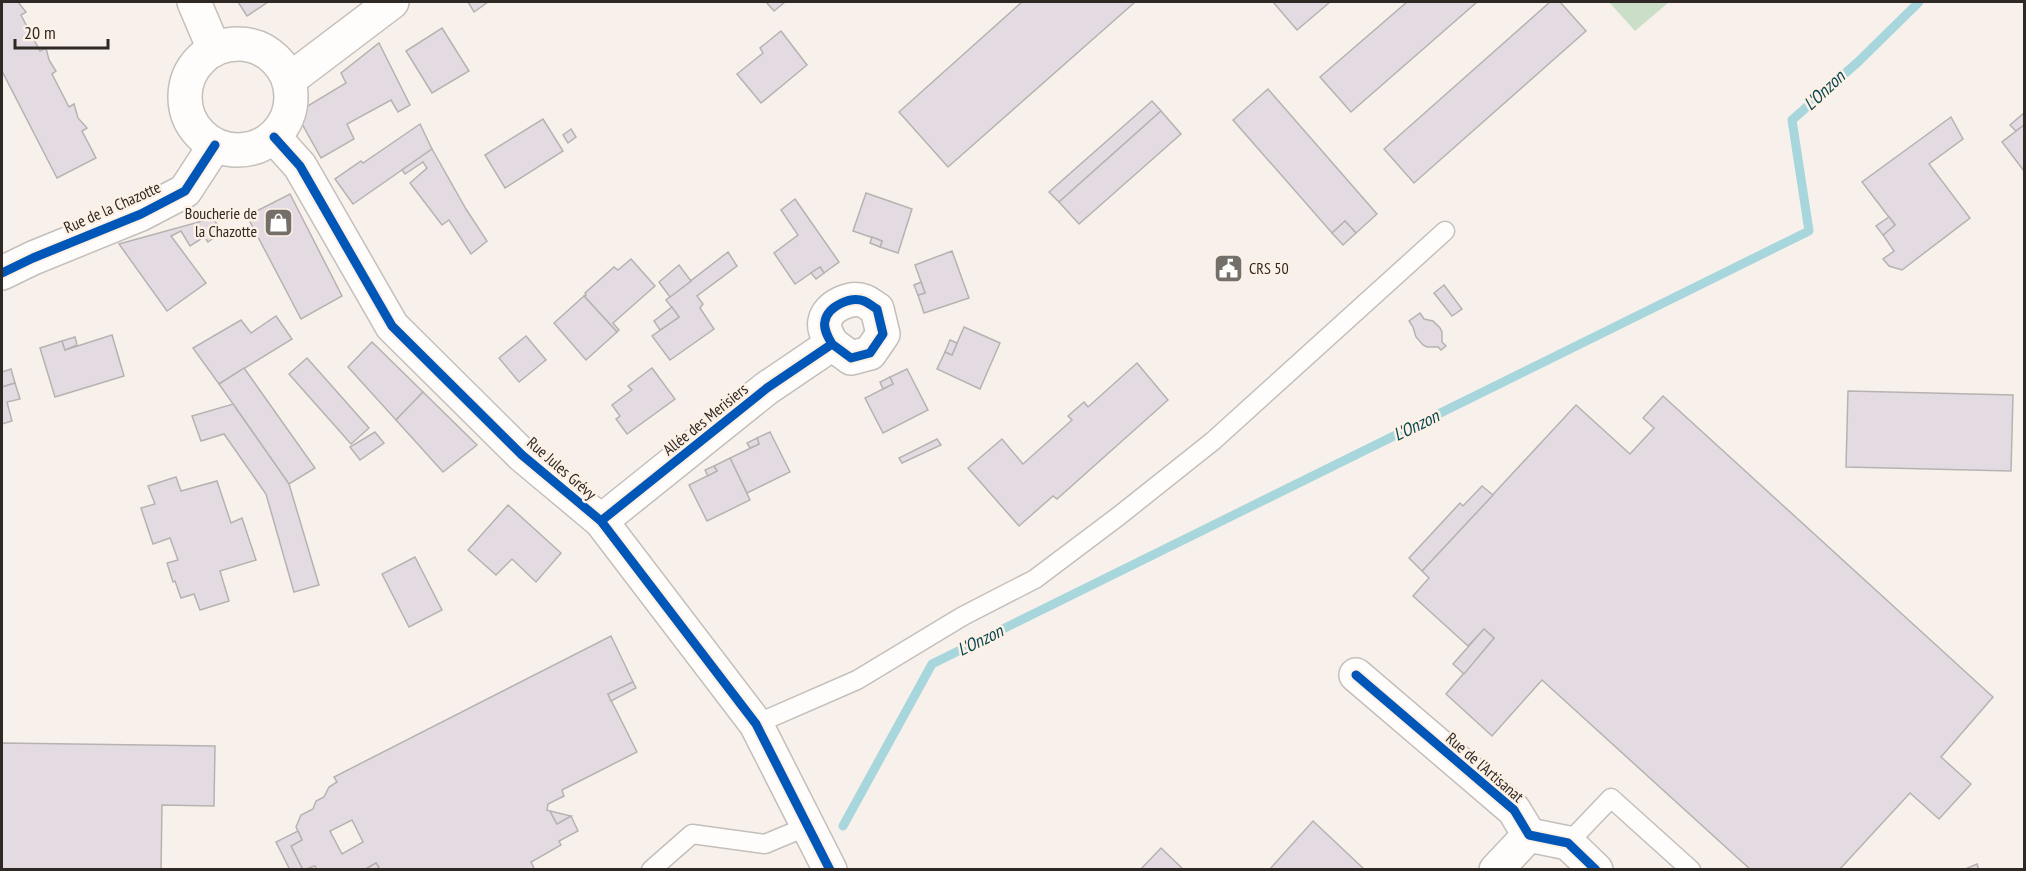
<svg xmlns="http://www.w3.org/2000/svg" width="2026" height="871" font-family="'PT Sans Narrow',sans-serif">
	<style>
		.grass { fill: #cbdec8 }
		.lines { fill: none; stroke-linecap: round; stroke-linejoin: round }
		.stream { stroke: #a8d6dd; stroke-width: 9 }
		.building { fill: #e3dbe1; stroke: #b7b2b2; stroke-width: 1.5; fill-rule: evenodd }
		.lane-casing { stroke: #c4bfbb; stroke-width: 21 }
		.street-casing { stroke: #c4bfbb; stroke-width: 36 }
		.lane { stroke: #fefdfc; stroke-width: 18 }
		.street { stroke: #fefdfc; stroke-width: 33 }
		.cycleway-casing { stroke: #fdf1e6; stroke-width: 13 }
		.cycleway { stroke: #0057b8; stroke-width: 9 }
		.labels { text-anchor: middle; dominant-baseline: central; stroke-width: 5; stroke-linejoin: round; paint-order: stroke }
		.street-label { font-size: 16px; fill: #2e2925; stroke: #fdf1e6 }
		.poi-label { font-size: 16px; fill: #2e2925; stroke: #fdf1e6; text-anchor: end }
		.water-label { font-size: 18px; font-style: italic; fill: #064751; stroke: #fdf1e6 }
	</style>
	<rect width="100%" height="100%" fill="#f8f1eb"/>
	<!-- grass -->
	<path class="grass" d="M1609 2H1669L1635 31Z"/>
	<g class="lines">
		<!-- stream -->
		<path class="stream" d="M843 826 932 664 1809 231 1792 120 1858 62 1919 2"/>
	</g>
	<!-- building -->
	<g class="building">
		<path d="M2 2H18L26 12 21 15 40 51 46 48 49 60 56 71 52 74 69 107 74 104 78 118 87 128 82 131 96 158 57 178 2 71Z"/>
		<path d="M238 2H268L247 16Z"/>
		<path d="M468 2H488L474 12Z"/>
		<path d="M766 2H785L774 11Z"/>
		<path d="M1022 2H1135L948 167 899 112Z"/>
		<path d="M1273 2H1330L1297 30Z"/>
		<path d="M1407 2H1477L1351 112 1320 77Z"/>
		<path d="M1550 2H1560L1586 31 1414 183 1384 149Z"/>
		<path d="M442 28 469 71 432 93 406 51Z"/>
		<path d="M781 31 807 65 761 103 737 74 763 53 760 48Z"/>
		<path d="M379 43 410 105 398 112 391 100 347 124 354 139 321 158 296 113 346 83 341 73Z"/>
		<path d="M1268 89 1377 214 1356 233 1345 221 1332 233 1233 120Z"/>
		<path d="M1152 101 1161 111 1059 202 1049 192Z"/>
		<path d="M1161 111 1181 134 1079 224 1059 202Z"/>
		<path d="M2024 113V125L2016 131 2010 125Z"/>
		<path d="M1951 117 1963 139 1929 164 1970 218 1902 270 1889 266 1883 259 1894 251 1883 235 1895 225 1862 182Z"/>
		<path d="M543 119 563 151 505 188 485 155Z"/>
		<path d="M420 124 432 149 353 204 335 179 361 161 363 163Z"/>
		<path d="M2024 125V171L2002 142Z"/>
		<path d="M571 129 576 137 568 143 563 135Z"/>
		<path d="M432 149 466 209 487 241 471 254 449 220 442 225 410 183 427 168 423 162 405 174 402 170Z"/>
		<path d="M866 193 912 209 898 253 880 247 882 241 853 231Z"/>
		<path d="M290 194 342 296 301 319 247 216Z"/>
		<path d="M795 199 839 262 824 273 820 267 795 284 774 253 798 235 781 210Z"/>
		<path d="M1889 217 1895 225 1883 235 1876 226Z"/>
		<path d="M213 218 222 232 208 242 204 237 190 246 181 231 171 236 206 283 167 311 119 244Z"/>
		<path d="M1345 221 1356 233 1343 245 1332 233Z"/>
		<path d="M872 237 882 241 880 247 870 243Z"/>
		<path d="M952 251 969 298 924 313 918 295 925 293 915 265Z"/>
		<path d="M728 252 737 266 697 296 703 304 700 308 714 329 670 360 652 336 679 317 666 300Z"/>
		<path d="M631 259 655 286 613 323 619 330 617 332 584 296 586 295 585 293 614 267 618 270Z"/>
		<path d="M679 265 691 281 670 297 659 282Z"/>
		<path d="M820 267 824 273 816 279 811 273Z"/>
		<path d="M921 282 925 293 918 295 914 285Z"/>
		<path d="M1444 285 1462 309 1452 316 1434 293Z"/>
		<path d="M584 296 617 332 586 360 554 323Z"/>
		<path d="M672 307 679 317 660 330 654 321Z"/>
		<path d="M1420 313 1424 319 1433 321 1440 328 1442 332V342L1446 346 1441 350 1438 347H1427L1423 345 1416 337 1413 327 1409 321Z"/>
		<path d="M276 316 292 339 219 384 193 348 241 320 251 333Z"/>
		<path d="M964 327 1000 343 980 389 937 369 945 352 952 355Z"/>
		<path d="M112 335 124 376 55 397 40 348 62 341 65 350Z"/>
		<path d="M526 336 546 360 519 382 499 358Z"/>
		<path d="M75 337 77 345 65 350 62 341Z"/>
		<path d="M950 340 957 343 952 355 945 352Z"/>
		<path d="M372 342 423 392 396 420 348 367Z"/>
		<path d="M307 358 369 428 351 444 289 374Z"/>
		<path d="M1137 363 1168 400 1057 499 1053 496 1019 526 968 468 1002 439 1023 464 1072 420 1068 416 1084 402 1088 407Z"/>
		<path d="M244 368 315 468 289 484 219 384Z"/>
		<path d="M652 368 675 399 627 434 616 419 620 416 612 405 632 390 628 386Z"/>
		<path d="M11 369 15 383 2 387V372Z"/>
		<path d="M907 369 928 410 883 433 865 398 893 384 890 377Z"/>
		<path d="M890 377 893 384 883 389 880 382Z"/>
		<path d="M15 383 20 399 7 402 12 421 2 424V387Z"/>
		<path d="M1848 391 2013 395 2011 471 1846 467Z"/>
		<path d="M423 392 477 445 443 472 396 420Z"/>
		<path d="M1663 396 1993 697 1941 757 1971 784 1939 819 1910 793 1839 870H1751L1542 680 1492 736 1446 694 1494 638 1484 629 1468 646 1413 596 1429 578 1422 571 1576 405 1630 454 1654 428 1643 418Z"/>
		<path d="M233 404 289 484 319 585 294 592 266 494 224 434 201 441 192 416Z"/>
		<path d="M375 432 384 443 360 460 350 447Z"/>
		<path d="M770 432 790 472 747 493 730 458 759 444 757 438Z"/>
		<path d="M757 438 759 444 750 448 747 443Z"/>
		<path d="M937 439 941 445 902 463 899 458Z"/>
		<path d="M730 458 750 500 707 521 689 485 717 471 714 466Z"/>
		<path d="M714 466 717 471 708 476 705 470Z"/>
		<path d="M176 477 181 491 217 481 231 523 242 518 256 560 220 571 229 601 200 610 194 594 181 598 175 581 173 582 167 563 178 560 170 538 153 544 141 508 155 504 148 486Z"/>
		<path d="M1482 486 1493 495 1422 571 1409 558 1460 503 1463 506Z"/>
		<path d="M508 505 561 553 536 582 512 559 496 575 468 550Z"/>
		<path d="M415 557 442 610 409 627 382 574Z"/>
		<path d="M1484 629 1494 638 1464 674 1453 664Z"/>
		<path d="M611 636 633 682 608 694 637 752 562 790 564 796 548 804 547 810 550 811 557 824 571 816 578 831 559 841 561 845 531 862 535 870H380L376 863 364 870H317L315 866 303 870 291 846 302 840 296 827 301 815 313 809 316 801 324 797 329 787 337 782 334 777ZM352 820 363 842 342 854 330 831Z"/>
		<path d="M633 682 636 688 611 701 608 694Z"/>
		<path d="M2 743 215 746 214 806 162 805 161 870H2Z"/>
		<path d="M550 811 571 816 557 824Z"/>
		<path d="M1313 821 1365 870H1269Z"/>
		<path d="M298 831 302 840 291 846 303 870H290L276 842Z"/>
		<path d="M1161 848 1184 870H1140Z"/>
		<path d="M376 863 379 867 375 870H364Z"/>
		<path d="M1977 864 1979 870H1963Z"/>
	</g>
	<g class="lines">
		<defs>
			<g id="lane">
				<path d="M756 724 857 680 963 616 1035 579 1120 515 1213 441 1445 231"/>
				<path d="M1568 843 1611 798 1691 870"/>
				<path d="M651 870 692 834 765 844 808 826"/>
			</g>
			<g id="street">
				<path d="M194 2 214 49"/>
				<circle cx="238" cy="97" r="53"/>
				<path d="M289 80 392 2"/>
				<path d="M274 137 300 166 392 326 522 455 601 521 756 724 830 870"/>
				<path d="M2 273 33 258 141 214 185 191 215 145"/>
				<path d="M601 521 767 388 832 344 851 358 870 353 883 334 877 309C873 307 869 303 864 301 851 296 828 306 825 321 823 329 828 337 832 344"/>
				<path d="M1356 675 1514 810 1529 835 1568 843 1596 870"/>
				<path d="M1496 870 1529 835"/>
			</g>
		</defs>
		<!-- lane casing -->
		<use href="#lane" class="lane-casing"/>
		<!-- street casing -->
		<use href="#street" class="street-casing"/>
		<!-- lane -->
		<use href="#lane" class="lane"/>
		<!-- street -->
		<use href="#street" class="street"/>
		<defs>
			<g id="cycleway">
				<path d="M274 137 300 166 392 326 522 455 601 521 756 724 830 870"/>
				<path d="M2 273 33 258 141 214 185 191 215 145"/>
				<path d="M601 521 767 388 832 344 851 358 870 353 883 334 877 309C873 307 869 303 864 301 851 296 828 306 825 321 823 329 828 337 832 344"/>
				<path d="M1356 675 1514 810 1529 835 1568 843 1596 870"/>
			</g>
		</defs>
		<!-- cycleway casing -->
		<use href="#cycleway" class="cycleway-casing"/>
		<!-- cycleway -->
		<use href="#cycleway" class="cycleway"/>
	</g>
	<!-- icons -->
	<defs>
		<symbol id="shop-square" viewBox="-11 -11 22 22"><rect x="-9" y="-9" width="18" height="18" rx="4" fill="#756f6a" stroke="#fdf1e6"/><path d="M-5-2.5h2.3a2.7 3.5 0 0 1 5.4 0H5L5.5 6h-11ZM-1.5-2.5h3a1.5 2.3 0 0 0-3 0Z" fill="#fff"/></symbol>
		<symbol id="civic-square" viewBox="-11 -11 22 22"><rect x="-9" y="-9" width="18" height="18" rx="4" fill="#756f6a" stroke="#fdf1e6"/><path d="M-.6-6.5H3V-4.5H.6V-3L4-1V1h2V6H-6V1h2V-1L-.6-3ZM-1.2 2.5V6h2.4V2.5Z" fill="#fff"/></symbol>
	</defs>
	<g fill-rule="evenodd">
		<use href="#shop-square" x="262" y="206" width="33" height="33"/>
		<use href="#civic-square" x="1212" y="252" width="33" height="33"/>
	</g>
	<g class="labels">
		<!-- street labels -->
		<g class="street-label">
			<text transform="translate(112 207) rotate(-24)">Rue de la Chazotte</text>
			<text transform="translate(705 419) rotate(-39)">Allée des Merisiers</text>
			<text transform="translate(562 468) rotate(41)">Rue Jules Grévy</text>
			<text transform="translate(1485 767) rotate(41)">Rue de l'Artisanat</text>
		</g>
		<!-- poi labels -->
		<g class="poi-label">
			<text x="257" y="213">Boucherie de<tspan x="257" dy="18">la Chazotte</tspan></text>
			<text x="1249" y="268" text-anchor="start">CRS 50</text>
		</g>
		<!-- water labels -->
		<g class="water-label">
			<text transform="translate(1824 90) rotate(-43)">L'Onzon</text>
			<text transform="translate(1416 425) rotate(-26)">L'Onzon</text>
			<text transform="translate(980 640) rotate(-26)">L'Onzon</text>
		</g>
	</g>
	<!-- border -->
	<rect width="2026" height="871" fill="none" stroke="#2e2925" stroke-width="6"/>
	<!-- scale -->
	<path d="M15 39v9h93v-9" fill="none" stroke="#2e2925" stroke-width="3"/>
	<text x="24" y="39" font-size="18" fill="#2e2925" stroke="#fdf1e6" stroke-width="4.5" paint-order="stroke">20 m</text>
</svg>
